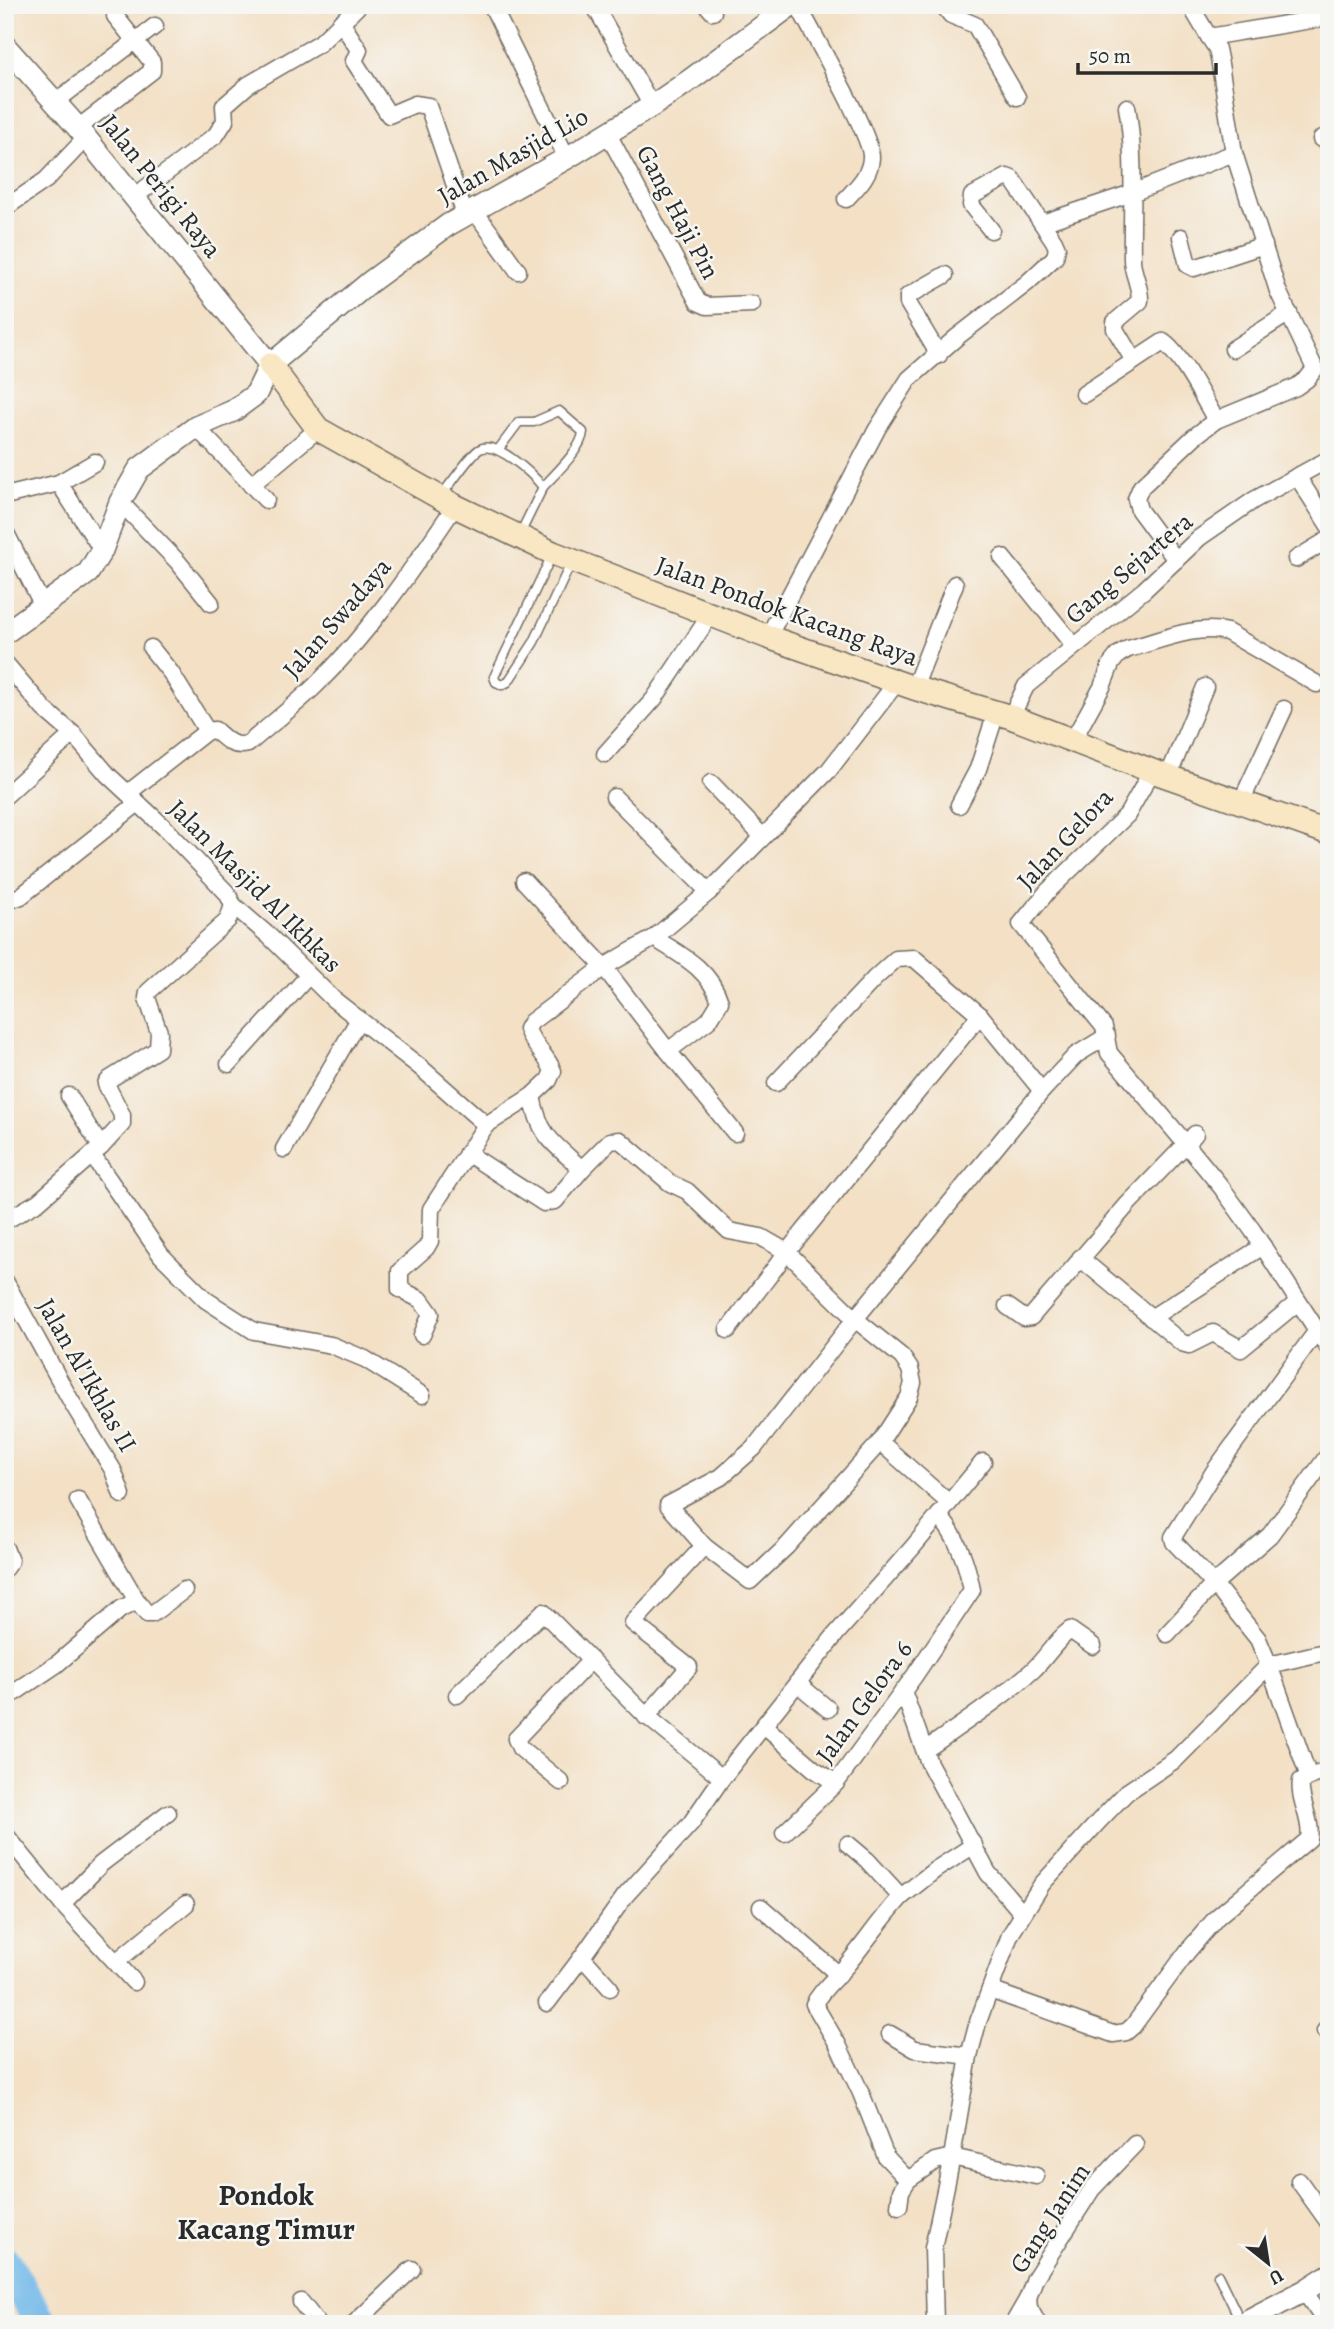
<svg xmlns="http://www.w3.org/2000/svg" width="1334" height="2329" font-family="Alegreya,serif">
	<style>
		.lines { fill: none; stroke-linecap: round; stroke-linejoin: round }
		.river { stroke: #72b9e9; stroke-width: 33 }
		.service-casing { stroke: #716a61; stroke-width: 11 }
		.minor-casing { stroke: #716a61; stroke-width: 19 }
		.tertiary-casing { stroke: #716a61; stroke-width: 24 }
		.secondary-casing { stroke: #716a61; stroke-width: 26 }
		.service { stroke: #fff; stroke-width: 8 }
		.minor { stroke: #fff; stroke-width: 16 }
		.tertiary { stroke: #fff; stroke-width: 21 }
		.secondary { stroke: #f9e7c3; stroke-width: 23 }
		.labels { text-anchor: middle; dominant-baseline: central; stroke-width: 5; stroke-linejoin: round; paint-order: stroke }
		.street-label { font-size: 26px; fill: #2b2b2b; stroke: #f6f6f2 }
		.quarter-label { font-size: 30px; font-weight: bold; fill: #2b2b2b; stroke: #f6f6f2 }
	</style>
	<rect width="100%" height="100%" fill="#f6f6f2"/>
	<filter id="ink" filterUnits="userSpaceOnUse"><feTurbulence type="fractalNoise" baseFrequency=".0143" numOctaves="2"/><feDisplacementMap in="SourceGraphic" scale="14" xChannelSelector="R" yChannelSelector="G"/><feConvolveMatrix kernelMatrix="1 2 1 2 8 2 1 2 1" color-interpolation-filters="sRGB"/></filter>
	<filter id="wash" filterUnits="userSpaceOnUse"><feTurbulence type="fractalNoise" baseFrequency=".00686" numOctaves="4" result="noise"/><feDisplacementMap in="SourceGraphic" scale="28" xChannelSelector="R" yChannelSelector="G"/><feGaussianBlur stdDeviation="1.57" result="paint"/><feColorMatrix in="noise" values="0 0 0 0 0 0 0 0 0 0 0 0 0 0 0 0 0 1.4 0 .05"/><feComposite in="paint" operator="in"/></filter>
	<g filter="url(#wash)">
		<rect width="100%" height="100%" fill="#f3e0c5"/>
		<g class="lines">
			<!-- river -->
			<path class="river" d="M5 2263 42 2324"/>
		</g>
	</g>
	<g filter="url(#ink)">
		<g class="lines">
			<defs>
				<g id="service">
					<path d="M498 450 519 422H534L559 411 583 432C582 449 555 474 543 487"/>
					<path d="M441 495C452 484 470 454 480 449 497 440 533 475 543 487L520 534"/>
					<path d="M552 555 494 677 496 682 502 685 508 682 534 642 571 563"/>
					<path d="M1218 2275 1241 2322"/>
				</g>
				<g id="minor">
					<path d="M594 5 652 106"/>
					<path d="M707 5 713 12"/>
					<path d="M798 5C811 31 873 137 871 158 870 175 857 187 846 199"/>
					<path d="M943 5 951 15 975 25 1017 97"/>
					<path d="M1190 5 1209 37"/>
					<path d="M494 10 567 158"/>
					<path d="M341 22 359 50 354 61 389 115 415 104 428 106 465 215"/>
					<path d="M55 102 155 26"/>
					<path d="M1127 107C1136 157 1131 209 1132 259 1132 273 1141 287 1140 301L1115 322V329L1134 361"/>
					<path d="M78 128 152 71V62L115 16"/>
					<path d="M608 134 698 302 707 306 752 304"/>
					<path d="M1321 139 1329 135"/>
					<path d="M134 197 216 135 225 121 224 106 248 85 320 43 359 5"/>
					<path d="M5 208 46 180 86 138"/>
					<path d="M474 210 518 271"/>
					<path d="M1042 223 1132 193 1234 153"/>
					<path d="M1181 237 1188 265 1194 268 1264 245"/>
					<path d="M1233 349 1289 313"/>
					<path d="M939 355 908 303V296L945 275"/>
					<path d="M1084 394 1163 342C1181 354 1204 400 1216 420"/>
					<path d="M196 427 266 500"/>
					<path d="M95 462 59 483 102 550"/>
					<path d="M1297 476 1329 526"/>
					<path d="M251 485 318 429"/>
					<path d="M5 496 59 483"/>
					<path d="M120 502 178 562 211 603"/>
					<path d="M5 531 43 606"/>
					<path d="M1002 557 1074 646"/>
					<path d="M1296 559 1329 539"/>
					<path d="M1176 560 1139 510 1136 499 1141 487 1194 437 1216 420 1296 387 1307 379 1315 369 1278 291 1234 153 1220 64 1217 49 1209 37 1329 17"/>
					<path d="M768 637 877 429 909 379 957 337 1027 283 1055 257 1057 248 1054 241 1012 179 1007 177 972 196 971 205 991 230"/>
					<path d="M151 648 171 673 207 731"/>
					<path d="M5 663 44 709 73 734 108 775 165 828 227 893 233 905 269 936 333 999 420 1067 486 1125"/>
					<path d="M914 688 955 584"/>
					<path d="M1011 717 1026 686 1144 590 1199 538 1254 500 1329 459"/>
					<path d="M1073 740 1102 687 1111 664 1118 655 1128 649C1159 641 1196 624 1227 632L1317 684"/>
					<path d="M605 754 654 699 711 614"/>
					<path d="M1152 771 1127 815 1047 892 1021 924 1104 1027 1109 1053 1186 1144 1195 1134"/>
					<path d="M1168 777 1205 687"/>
					<path d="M711 783 763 837"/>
					<path d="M128 793 207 731 215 730C226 740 233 748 248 744 271 724 296 705 317 684 371 631 413 568 455 506"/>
					<path d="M5 796 73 734"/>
					<path d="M614 797 709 892"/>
					<path d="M1241 802 1284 709"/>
					<path d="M959 805 978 769 996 713"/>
					<path d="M524 881 604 967 668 1051 735 1133"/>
					<path d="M5 902 21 896 138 803"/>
					<path d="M654 938C681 955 710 969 720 1002L709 1020 668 1051"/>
					<path d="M229 1064 308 976"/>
					<path d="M776 1083 875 978 896 959 914 958 980 1015 1042 1091"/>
					<path d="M69 1096 101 1147"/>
					<path d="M532 1096C540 1137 552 1142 582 1169"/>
					<path d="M284 1149 359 1019"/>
					<path d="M467 1153 544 1203 555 1201 582 1169 610 1141 620 1140 670 1183 687 1191 729 1231 761 1237 787 1252 855 1319 902 1357 910 1369 913 1383 909 1397 880 1442 787 1546 750 1581 704 1546 668 1505 721 1477 754 1448 855 1319 1042 1091 1076 1055 1107 1036"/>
					<path d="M92 1155 161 1255 206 1300 254 1331 331 1345 365 1359 422 1395"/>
					<path d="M5 1221 38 1202 101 1147 122 1124V1115L106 1084 110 1079 158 1049 159 1032 147 998 148 992 228 920 233 905"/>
					<path d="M1080 1258 1182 1343 1189 1345 1213 1333 1241 1349 1298 1302"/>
					<path d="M5 1281 71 1401 113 1470 122 1495"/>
					<path d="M1007 1306 1024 1318 1031 1317 1128 1204 1186 1144 1222 1188 1253 1231 1329 1349"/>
					<path d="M1151 1318 1263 1246"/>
					<path d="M728 1330 787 1252 980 1015"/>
					<path d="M422 1335 431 1314 421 1300 400 1289V1271L426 1248 430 1241 431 1209 486 1125 532 1096 549 1080 553 1071C547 1055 532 1045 527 1029L531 1022 604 967 654 938 709 892 829 770 897 682"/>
					<path d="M880 1442 948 1502"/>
					<path d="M78 1500 137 1601"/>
					<path d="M5 1548 10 1561 5 1568"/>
					<path d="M1167 1634 1214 1584 1270 1535 1329 1454"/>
					<path d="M1269 1665 1329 1651"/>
					<path d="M797 1683 828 1709"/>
					<path d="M903 1691 929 1763 988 1873 1022 1913"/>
					<path d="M457 1695 543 1612 643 1713 722 1778"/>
					<path d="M5 1699 57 1664 121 1609 137 1601 147 1614H152L184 1590"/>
					<path d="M646 1717 689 1667 633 1623 704 1546"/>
					<path d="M764 1726 814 1769 836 1783"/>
					<path d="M923 1744 928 1747 931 1746C965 1722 1002 1698 1033 1670 1046 1658 1055 1641 1070 1630L1093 1646"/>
					<path d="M1309 1777 1329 1770"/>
					<path d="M561 1782 520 1748 516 1739 591 1660"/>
					<path d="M784 1833 836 1783 915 1675 972 1590C966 1560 958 1539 939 1515"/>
					<path d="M5 1834 62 1904 134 1982"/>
					<path d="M848 1844 867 1860 901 1897C881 1919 865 1943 846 1966 836 1978 821 1990 814 2004L837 2043 861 2093 886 2157 908 2180"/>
					<path d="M901 1897 935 1870 974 1845"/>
					<path d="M62 1904 101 1864 168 1813"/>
					<path d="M761 1907 839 1975"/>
					<path d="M116 1962 186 1904"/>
					<path d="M610 1988 582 1957 625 1896 691 1823 722 1778 836 1634 913 1547 983 1462"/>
					<path d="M990 1990 1113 2034 1126 2032 1133 2026 1187 1952 1217 1917 1309 1839C1313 1820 1298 1800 1301 1781L1309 1777 1269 1665 1258 1639 1214 1584 1174 1542 1173 1537 1215 1470 1316 1332"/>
					<path d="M547 2003 582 1957"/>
					<path d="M1325 2031 1329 2036"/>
					<path d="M890 2034 915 2049 969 2056"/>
					<path d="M1299 2181 1329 2223"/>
					<path d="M899 2206 901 2191 908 2180 935 2161 952 2157 1036 2176"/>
					<path d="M1304 2291 1327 2324"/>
					<path d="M301 2302 318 2324"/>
					<path d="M354 2324 412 2269"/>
					<path d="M935 2324 933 2248 952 2157 969 2056 978 2022 1010 1935 1042 1884 1099 1821 1127 1792 1176 1759 1269 1665"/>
					<path d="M1013 2324 1028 2298"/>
					<path d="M1038 2324 1029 2308 1028 2298 1035 2278 1092 2189 1135 2144"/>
				</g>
				<g id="tertiary">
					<path d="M5 46 78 128 270 365"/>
					<path d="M5 633 88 573 102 550 120 502 139 469 196 427 233 411 256 394 270 365 370 282 448 225 567 158 652 106 690 80 791 5"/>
					<path d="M1241 2324 1304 2291 1329 2275"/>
				</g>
				<path id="secondary" d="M270 365 318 429 455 506 553 553 768 637 914 688 1011 717 1152 771 1329 833"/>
			</defs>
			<!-- service casing -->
			<use href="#service" class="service-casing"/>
			<!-- minor casing -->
			<use href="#minor" class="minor-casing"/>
			<!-- tertiary casing -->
			<use href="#tertiary" class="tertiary-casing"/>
			<!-- secondary casing -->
			<use href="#secondary" class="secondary-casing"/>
			<!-- service -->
			<use href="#service" class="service"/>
			<!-- minor -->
			<use href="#minor" class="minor"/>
			<!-- tertiary -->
			<use href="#tertiary" class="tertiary"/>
			<!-- secondary -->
			<use href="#secondary" class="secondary"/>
		</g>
	</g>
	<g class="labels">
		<!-- street labels -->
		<g class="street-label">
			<text transform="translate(513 156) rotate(-30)">Jalan Masjid Lio</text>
			<text transform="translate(161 186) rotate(51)">Jalan Perigi Raya</text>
			<text transform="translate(678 212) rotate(62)">Gang Haji Pin</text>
			<text transform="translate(1129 568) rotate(-40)">Gang Sejartera</text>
			<text transform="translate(787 611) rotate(20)">Jalan Pondok Kacang Raya</text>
			<text transform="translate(337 618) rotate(-49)">Jalan Swadaya</text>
			<text transform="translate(1065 839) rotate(-47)">Jalan Gelora</text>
			<text transform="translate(255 886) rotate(45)">Jalan Masjid Al Ikhkas</text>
			<text transform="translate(87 1375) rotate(60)">Jalan Al'Ikhlas II</text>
			<text transform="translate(864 1702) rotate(-54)">Jalan Gelora 6</text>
			<text transform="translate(1050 2218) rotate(-57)">Gang Janim</text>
		</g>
		<!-- quarter labels -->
		<g class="quarter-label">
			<text x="266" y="2195">Pondok<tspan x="266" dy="34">Kacang Timur</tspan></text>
		</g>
	</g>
	<!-- margin -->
	<rect width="1334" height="2329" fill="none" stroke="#f6f6f2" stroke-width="28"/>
	<!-- north arrow -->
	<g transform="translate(1268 2263) rotate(150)" stroke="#f6f6f2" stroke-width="5" paint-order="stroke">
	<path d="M0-5L12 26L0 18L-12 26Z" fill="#2b2b2b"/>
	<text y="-10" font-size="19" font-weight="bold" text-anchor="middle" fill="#2b2b2b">U</text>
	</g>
	<!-- scale -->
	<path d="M1078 63v10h138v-10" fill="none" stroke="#2b2b2b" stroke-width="3.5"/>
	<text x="1089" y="63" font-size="21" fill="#2b2b2b" stroke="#f6f6f2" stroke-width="5" paint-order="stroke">50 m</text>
</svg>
